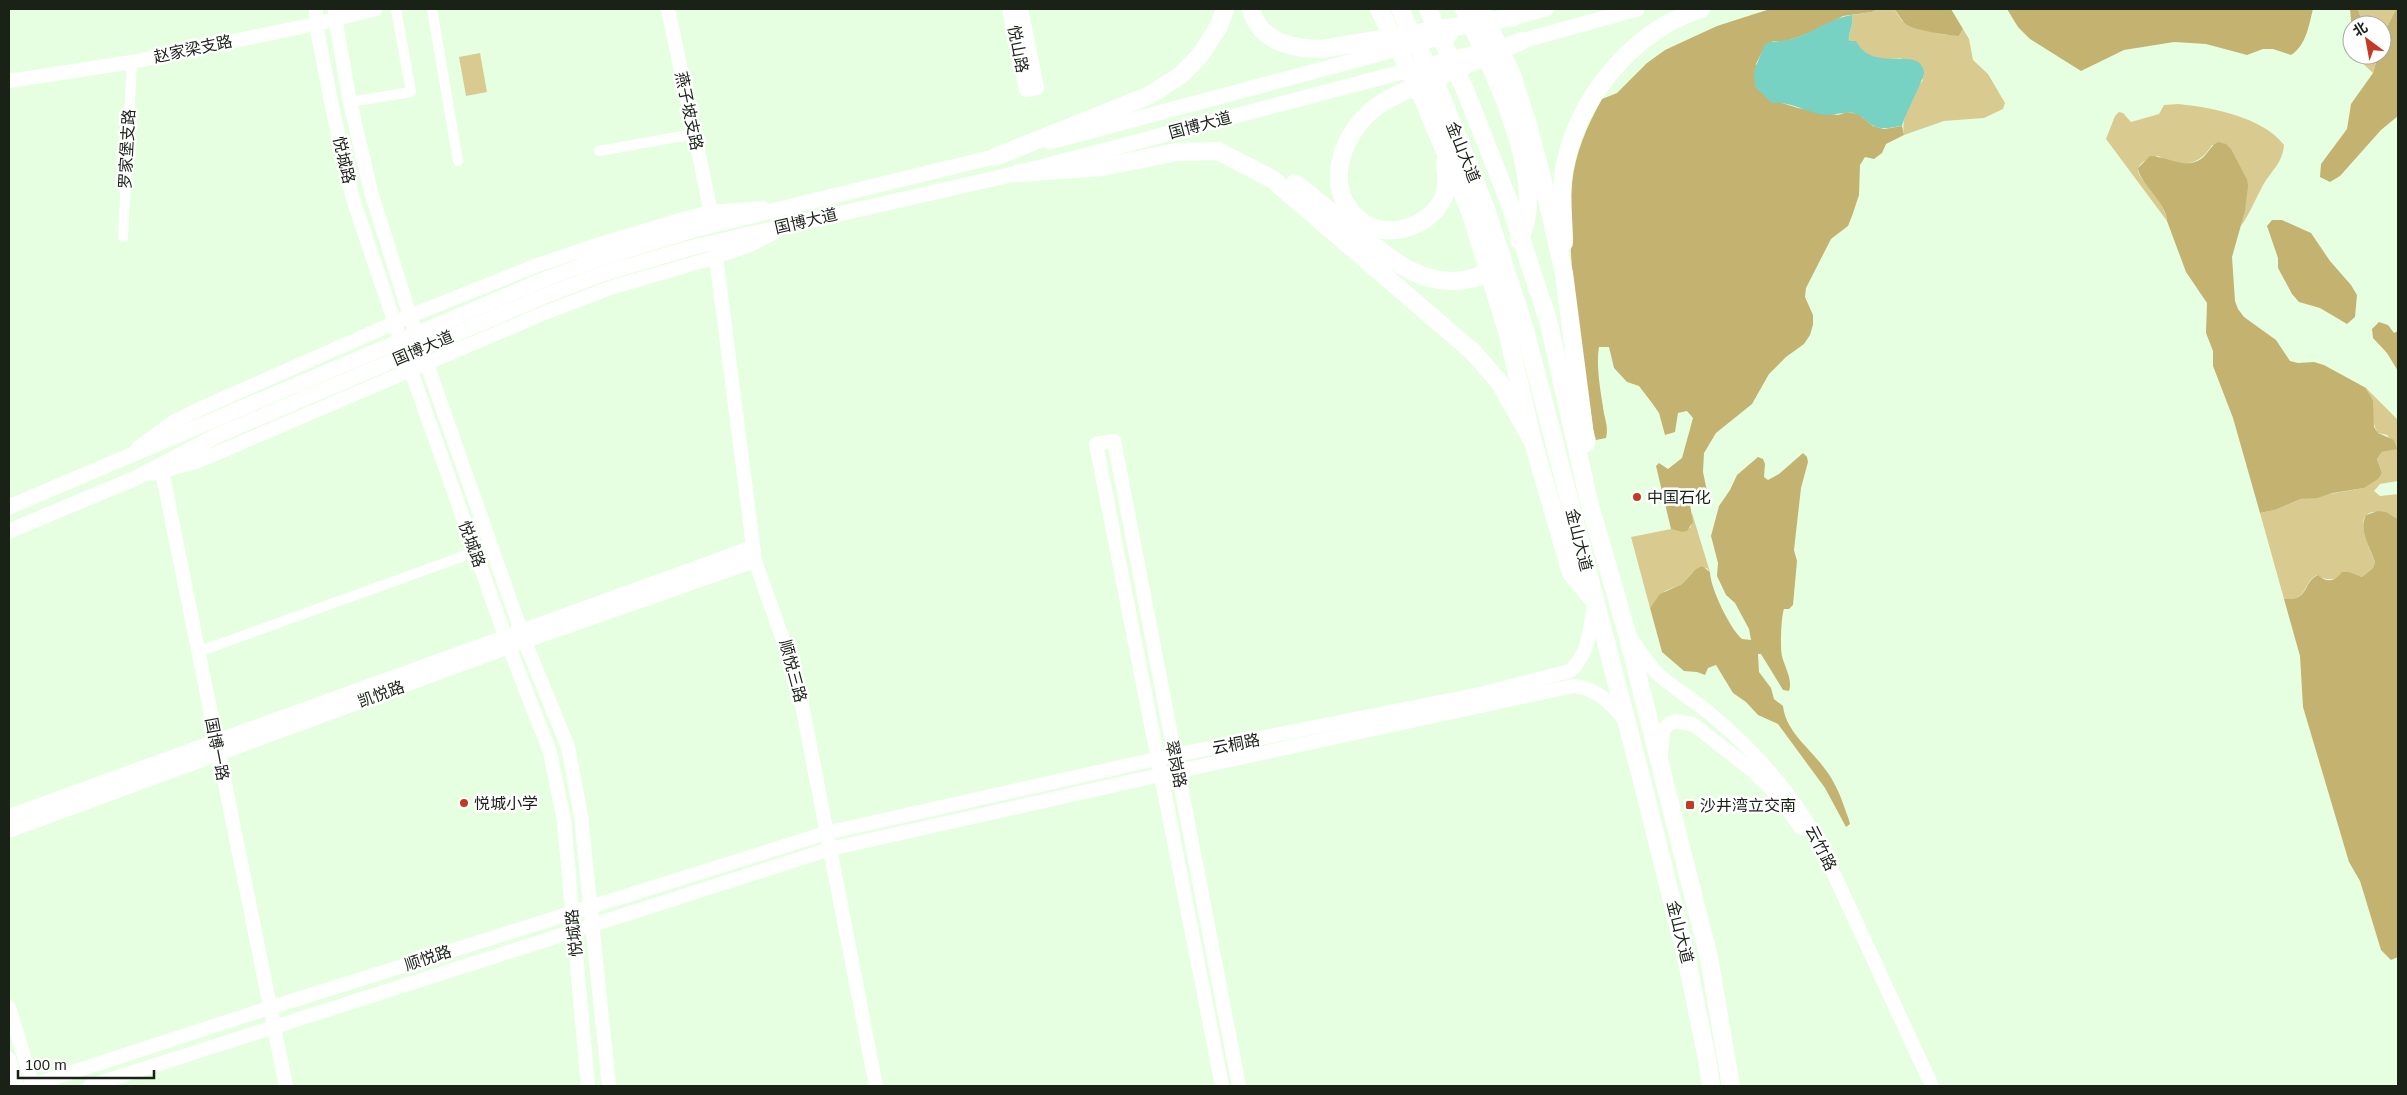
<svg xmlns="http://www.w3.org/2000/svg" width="2407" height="1095" font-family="Helvetica,'Noto Sans SC',sans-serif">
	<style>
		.green { fill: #d9cb90 }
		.forest { fill: #c4b370 }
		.water { fill: #78d2c4 }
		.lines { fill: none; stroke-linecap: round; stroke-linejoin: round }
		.street { stroke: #fff; stroke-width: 10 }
		.secondary { stroke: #fff; stroke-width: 14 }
		.primary { stroke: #fff; stroke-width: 15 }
		.highway { stroke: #fff; stroke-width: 18 }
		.poi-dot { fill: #c43824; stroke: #fff; stroke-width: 2 }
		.labels { text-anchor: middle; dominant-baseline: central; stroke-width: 5; stroke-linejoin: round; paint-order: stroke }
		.street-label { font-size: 16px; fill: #1a2218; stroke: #fff }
		.poi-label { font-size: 16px; fill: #1a2218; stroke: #fff; text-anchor: start }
	</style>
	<rect width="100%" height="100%" fill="#e7ffe1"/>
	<!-- green -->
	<g class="green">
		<path d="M1878 9H1894L1902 21 1940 34 1959 36 1963 29 1969 39 1973 60 1988 74 2005 103 2003 109 1984 118 1944 121 1904 135C1901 116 1911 96 1923 80L1901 58C1882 60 1866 61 1856 42H1849C1848 32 1854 26 1852 15L1872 12Z"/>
		<path d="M2358 9H2396L2382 37V25H2363Z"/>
		<path d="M480 53 487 92 466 96 459 57Z"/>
		<path d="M2359 55H2378L2373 73 2358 59Z"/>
		<path d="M2178 104C2211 107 2263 117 2284 145 2283 163 2270 172 2262 187 2255 200 2250 213 2241 226L2246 202 2247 179 2235 157 2212 145C2198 168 2179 167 2158 156 2153 158 2147 159 2143 162 2129 172 2149 185 2155 193 2159 199 2167 215 2167 221L2106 139 2115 116 2119 112 2123 113 2131 122 2159 114 2164 105Z"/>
		<path d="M2366 388 2398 420V481L2380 484 2374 491 2380 496 2398 494V519C2390 514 2385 512 2376 512 2350 511 2371 551 2375 562L2373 568 2362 577C2346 571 2332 586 2317 575 2305 581 2307 594 2296 598 2292 599 2288 598 2284 599L2260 513 2275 510 2301 499 2364 488 2382 473 2377 459 2382 452 2396 448 2387 435 2378 433C2369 419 2376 404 2366 388Z"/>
		<path d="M1692 513 1710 572 1707 568 1692 573 1682 584 1665 591 1650 608 1631 537 1671 529 1681 532 1691 527Z"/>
	</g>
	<!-- forest -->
	<g class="forest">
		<path d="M1770 9H1878L1872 12 1843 16 1815 31 1787 41H1773L1762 52 1756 64 1779 102 1798 108 1838 115 1847 112 1858 114 1873 126 1884 129 1902 126 1904 135 1886 144 1882 153 1874 159 1865 157 1860 165 1859 195 1852 216 1848 226 1831 239 1806 288 1805 297 1813 315V325L1810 335 1804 344 1786 357 1769 374 1752 404 1716 433 1704 453 1703 472 1707 491 1702 500 1697 492 1688 493 1693 522 1687 531 1681 532 1671 529 1656 466 1659 463 1668 469 1682 458 1693 418 1687 411 1678 413 1675 432 1665 435 1659 413 1652 403 1639 386 1627 382 1614 368 1609 347H1599C1596 365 1600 388 1603 407 1604 418 1609 426 1606 438L1596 440 1593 429C1583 352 1564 262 1572 184 1575 153 1587 126 1602 99L1617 93 1647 63 1665 50 1717 26Z"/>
		<path d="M1894 9H1951L1963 29 1959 36C1951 36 1916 30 1909 26 1902 23 1899 14 1894 9Z"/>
		<path d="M2007 9H2313C2309 25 2306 46 2291 55L2273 49H2263L2247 55 2206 44 2174 42 2124 50 2081 71 2030 39 2018 27Z"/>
		<path d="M2350 9H2358L2363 25H2352V32Z"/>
		<path d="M2396 9H2398V116L2381 130 2340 176 2330 182 2320 177 2321 164 2347 129 2351 104 2373 73 2378 55H2382V37Z"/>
		<path d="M2218 142 2226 144 2231 149 2247 179 2248 186 2245 211 2232 257 2235 301 2238 309 2244 317 2276 340 2290 361 2298 363 2314 362 2324 365 2366 388 2373 401 2374 427 2378 433 2394 440 2397 449 2382 452 2377 459 2382 473 2378 479 2364 488 2333 493 2317 498 2301 499 2275 510 2260 513 2233 418 2213 366V351L2206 333 2207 303 2186 272 2167 221C2166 201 2139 183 2138 168L2150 156C2166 156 2185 170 2201 159 2208 154 2210 146 2218 142Z"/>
		<path d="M2272 220H2282L2311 233 2330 261 2351 285 2357 295 2355 317 2347 324 2320 308 2299 302 2292 294 2278 268V258L2267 226Z"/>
		<path d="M2379 322 2388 325 2394 333 2398 331V371L2387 353 2373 338 2372 329Z"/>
		<path d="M1803 453 1807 457 1808 462 1801 488 1794 550 1797 561 1793 605 1789 609H1784C1781 617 1780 648 1782 656 1785 668 1793 680 1789 691L1783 690 1761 654H1758L1759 672 1771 688 1774 699 1783 706C1786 732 1810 748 1825 769 1833 779 1840 794 1844 806 1846 813 1849 818 1850 824L1846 827 1825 788 1778 724 1758 715 1746 702 1733 693 1716 665 1708 668 1705 675 1697 672 1684 671 1662 652 1650 608 1660 594 1682 584 1696 569 1702 566 1710 572C1710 587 1730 629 1742 639L1751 640 1749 629 1735 603 1726 595 1717 576 1718 563 1711 536 1719 506 1730 490 1737 475 1758 457 1763 459 1765 464 1764 477 1768 480 1779 474Z"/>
		<path d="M2378 511 2386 512 2398 519V957L2391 960 2381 950 2360 881 2349 862 2303 707 2300 656 2284 599C2288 598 2293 599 2296 598 2308 594 2305 581 2318 575 2327 583 2334 582 2342 572H2349L2362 577 2373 568 2375 562C2370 547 2358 530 2366 515Z"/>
	</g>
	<!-- water -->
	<path class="water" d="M1852 15C1854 26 1848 32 1849 41H1856C1874 75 1919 44 1924 72 1925 77 1905 114 1902 126 1893 127 1881 131 1872 125 1867 122 1862 116 1856 114 1846 110 1836 116 1825 115 1807 113 1791 101 1772 103L1755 87 1754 71 1765 44C1773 40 1780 42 1788 40 1811 35 1829 18 1852 15Z"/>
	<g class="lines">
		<!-- street -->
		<g class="street">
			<path d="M432 9 458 161"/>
			<path d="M350 102 411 92 396 9"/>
			<path d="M599 151 694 134"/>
			<path d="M123 237 132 62"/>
			<path d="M198 652 475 552"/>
		</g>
		<!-- secondary -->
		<g class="secondary">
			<path d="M316 9V24L332 107 353 199 411 371 509 647 550 752 564 821 588 1086"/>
			<path d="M335 9V18L350 102 371 192 410 316 525 642 568 747 581 816 609 1086"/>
			<path d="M668 9 711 212"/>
			<path d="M1009 9 1026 90 1037 88 1021 9"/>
			<path d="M9 81 132 62 316 24 376 9"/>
			<path d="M716 257 755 561 797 679 876 1086"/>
			<path d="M138 448 173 422 204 407 410 316 535 266 593 246 687 218 711 212 764 208"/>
			<path d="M162 471 286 1086"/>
			<path d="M151 474 196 462 542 314 610 288 716 257 750 245 775 232"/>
			<path d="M1629 636C1638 648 1646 662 1657 673 1674 689 1696 701 1714 717 1757 753 1793 795 1820 844L1932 1086"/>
			<path d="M1661 754 1663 730 1669 724 1676 721 1693 724 1753 771 1778 796 1801 828"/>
			<path d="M9 816 753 547"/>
			<path d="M9 831 509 647 755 561"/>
			<path d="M9 1007 33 1086"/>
			<path d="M9 1059 17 1086"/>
			<path d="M30 1086 269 1008 826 833 1156 759 1480 694 1570 671C1590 653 1590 628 1594 603"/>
			<path d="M90 1086 830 849 1160 775 1573 686C1598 688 1611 704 1626 721"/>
			<path d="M1222 1086 1096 444 1114 441 1239 1086"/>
		</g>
		<!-- primary -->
		<g class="primary">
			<path d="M1504 20 1546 9"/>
			<path d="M1511 44 1637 9"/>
			<path d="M1050 142 1450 35"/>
			<path d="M9 507 543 280 599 259 693 230 1006 154"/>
			<path d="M9 531 136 478 216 436 547 295 605 273 694 247 1018 173 1486 50"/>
		</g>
		<!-- highway -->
		<g class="highway">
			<path d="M1251 9C1259 42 1293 49 1322 49L1514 17"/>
			<path d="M1379 9 1423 99 1471 214 1507 331 1533 442 1571 573 1591 597"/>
			<path d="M1400 9 1440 93 1486 209 1524 326 1640 773 1687 961 1707 1059 1711 1086"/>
			<path d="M1428 9 1465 90 1508 199 1548 320 1589 502 1627 633 1709 958 1731 1086"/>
			<path d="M1464 9C1489 63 1551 182 1519 240"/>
			<path d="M1481 9 1512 75 1529 128 1543 182 1564 273 1586 443"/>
			<path d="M995 157 1150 95 1181 75 1201 54 1219 26 1225 9"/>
			<path d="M1445 163C1446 172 1448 184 1445 193 1436 224 1391 241 1364 223 1320 193 1340 134 1376 107 1393 95 1414 87 1434 79 1463 66 1492 54 1521 41"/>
			<path d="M1018 173 1102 167 1177 152 1218 151 1272 179 1473 352 1500 383 1533 442"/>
			<path d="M1295 183C1315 199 1335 215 1355 231 1387 256 1420 287 1464 280 1477 278 1488 274 1498 265"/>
			<path d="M1564 243C1564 220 1560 193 1564 170 1576 100 1632 31 1701 9"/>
		</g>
	</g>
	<!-- markers -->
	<g class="poi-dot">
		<circle cx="1637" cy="497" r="5"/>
		<circle cx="464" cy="803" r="5"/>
		<rect x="1685" y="800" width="10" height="10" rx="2.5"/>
	</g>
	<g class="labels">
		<!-- street labels -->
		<g class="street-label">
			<text transform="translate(193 49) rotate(-12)">赵家梁支路</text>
			<text transform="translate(1018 49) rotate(79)">悦山路</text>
			<text transform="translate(689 111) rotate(78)">燕子坡支路</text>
			<text transform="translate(1200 125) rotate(-15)">国博大道</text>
			<text transform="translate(127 149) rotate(-87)">罗家堡支路</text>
			<text transform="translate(1463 152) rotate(68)">金山大道</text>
			<text transform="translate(344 160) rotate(77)">悦城路</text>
			<text transform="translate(806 221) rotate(-13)">国博大道</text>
			<text transform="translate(423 348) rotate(-23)">国博大道</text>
			<text transform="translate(1579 540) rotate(76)">金山大道</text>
			<text transform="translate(472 544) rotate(70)">悦城路</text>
			<text transform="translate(793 671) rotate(75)">顺悦三路</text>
			<text transform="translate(381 694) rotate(-20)">凯悦路</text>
			<text transform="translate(1236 744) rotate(-11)">云桐路</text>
			<text transform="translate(217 749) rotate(79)">国博一路</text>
			<text transform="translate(1176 764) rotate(79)">翠岗路</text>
			<text transform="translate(1821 848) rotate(63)">云竹路</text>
			<text transform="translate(1680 932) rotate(76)">金山大道</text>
			<text transform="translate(574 933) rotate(-96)">悦城路</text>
			<text transform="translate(428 958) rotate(-18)">顺悦路</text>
		</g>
		<!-- poi labels -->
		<g class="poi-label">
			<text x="1647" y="497">中国石化</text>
			<text x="474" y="803">悦城小学</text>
			<text x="1700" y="805">沙井湾立交南</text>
		</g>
	</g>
	<!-- border -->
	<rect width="2407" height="1095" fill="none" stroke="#1a2218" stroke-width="20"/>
	<!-- north arrow -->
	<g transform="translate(2367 40) rotate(328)"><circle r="24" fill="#ffffff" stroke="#a3a7a3"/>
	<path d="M0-4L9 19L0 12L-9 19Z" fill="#c43824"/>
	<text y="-8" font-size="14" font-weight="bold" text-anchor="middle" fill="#1a2218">北</text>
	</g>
	<!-- scale -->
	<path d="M18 1070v8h136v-8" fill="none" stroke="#1a2218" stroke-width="2.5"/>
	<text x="25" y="1070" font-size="15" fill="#1a2218" stroke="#ffffff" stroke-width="4" paint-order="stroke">100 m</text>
</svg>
